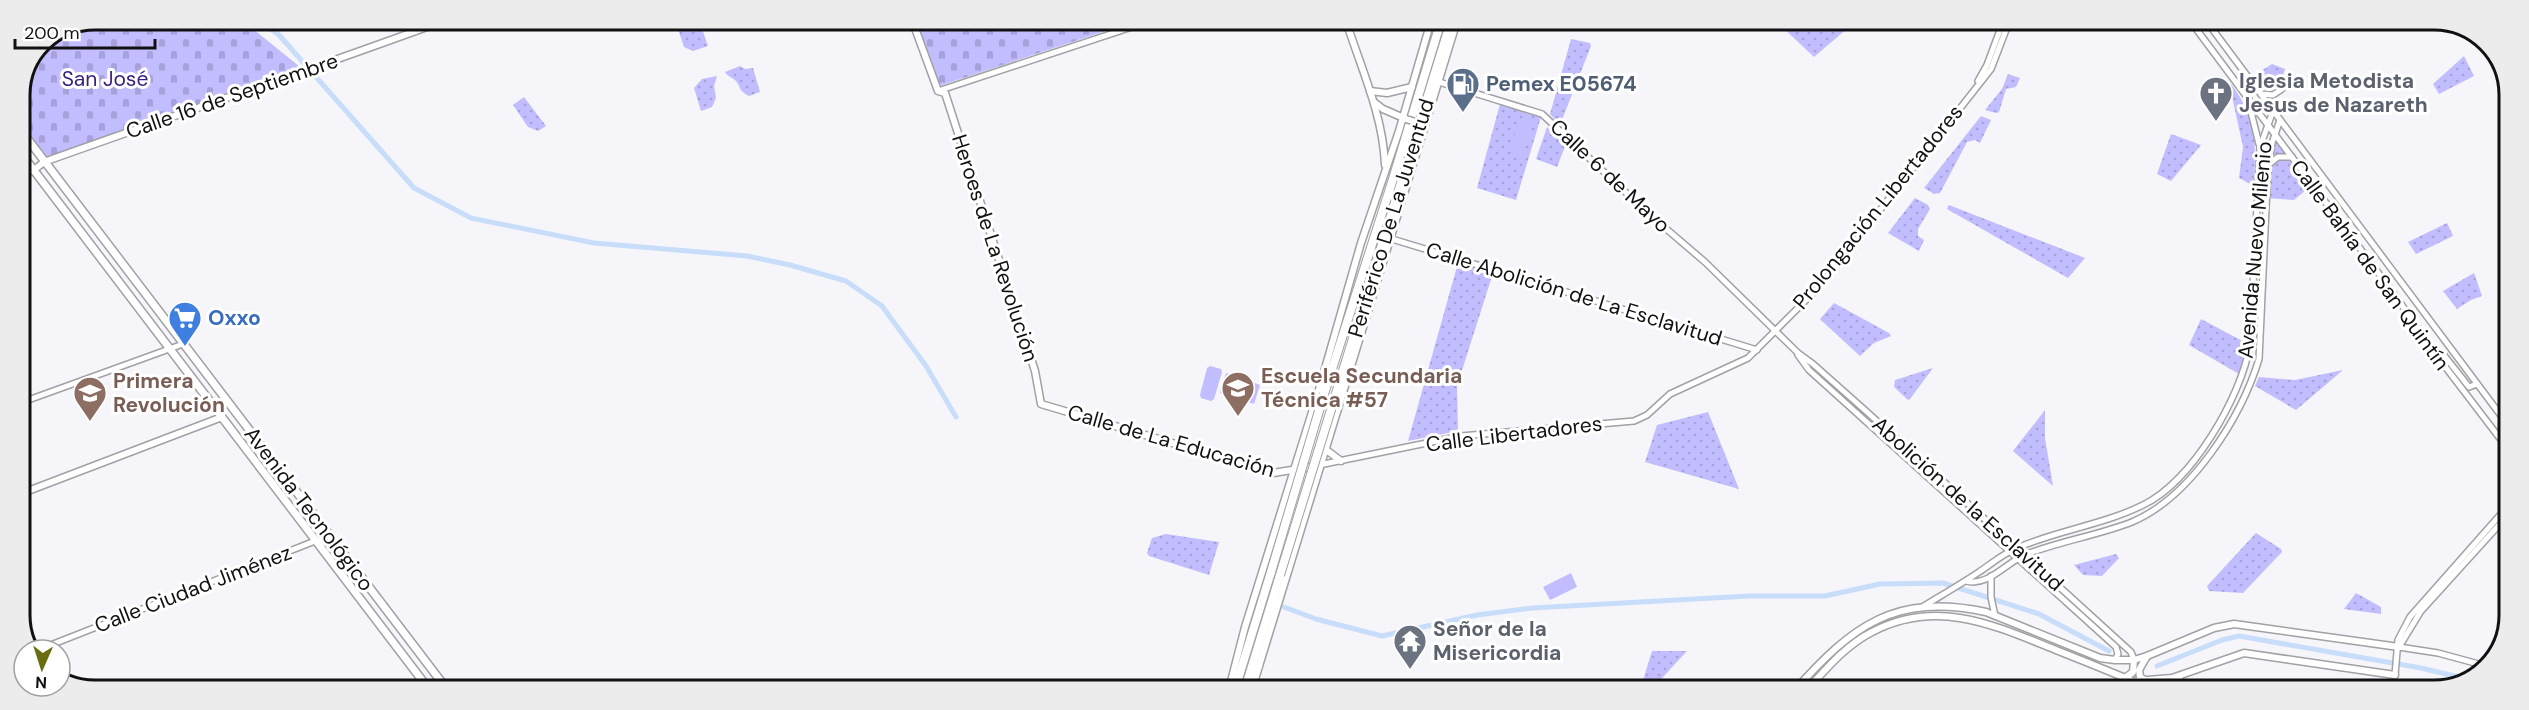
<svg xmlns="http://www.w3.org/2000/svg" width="2529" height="710" font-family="'DM Sans',sans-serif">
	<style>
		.grass { fill: url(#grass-dots) }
		.cemetery { fill: url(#cemetery-stones) }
		.pitch { fill: #c2bdff }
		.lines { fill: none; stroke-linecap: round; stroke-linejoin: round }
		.canal { stroke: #c7ddfa; stroke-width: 5 }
		.tertiary-casing { stroke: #a1a1a5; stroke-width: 8 }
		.secondary-casing { stroke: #a1a1a5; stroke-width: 9 }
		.primary-casing { stroke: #a1a1a5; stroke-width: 10 }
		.trunk-casing { stroke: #a1a1a5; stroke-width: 10 }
		.tertiary { stroke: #fff; stroke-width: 5 }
		.secondary { stroke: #fff; stroke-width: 6 }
		.primary { stroke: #fff; stroke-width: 7 }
		.trunk { stroke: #fff; stroke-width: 8 }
		.secondary-bridge-casing { stroke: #a1a1a5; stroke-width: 9; stroke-linecap: butt }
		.trunk-bridge-casing { stroke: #a1a1a5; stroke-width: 10; stroke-linecap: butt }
		.secondary-bridge { stroke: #fff; stroke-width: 6 }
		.trunk-bridge { stroke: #fff; stroke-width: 8 }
		.labels { text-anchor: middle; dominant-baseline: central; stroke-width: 6; stroke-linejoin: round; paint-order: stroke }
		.park-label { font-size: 21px; fill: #39207f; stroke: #fff }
		.worship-label { font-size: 21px; font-weight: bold; fill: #5b616d; stroke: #fff; text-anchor: start }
		.service-label { font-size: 21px; font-weight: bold; fill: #4e5e75; stroke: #fff; text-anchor: start }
		.street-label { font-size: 21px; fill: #111113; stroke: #fff }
		.shop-label { font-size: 21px; font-weight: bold; fill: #366cbe; stroke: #fff; text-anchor: start }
		.education-label { font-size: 21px; font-weight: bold; fill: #785e54; stroke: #fff; text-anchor: start }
		.rim { fill: none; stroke: #111113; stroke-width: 3 }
	</style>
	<defs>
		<pattern id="grass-dots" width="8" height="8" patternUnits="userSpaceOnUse" patternTransform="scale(1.5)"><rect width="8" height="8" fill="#c2bdff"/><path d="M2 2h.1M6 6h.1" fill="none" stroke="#a6a1da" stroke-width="1.8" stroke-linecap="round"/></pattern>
		<pattern id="cemetery-stones" width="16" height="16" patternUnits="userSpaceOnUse" patternTransform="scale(1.5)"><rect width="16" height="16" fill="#c2bdff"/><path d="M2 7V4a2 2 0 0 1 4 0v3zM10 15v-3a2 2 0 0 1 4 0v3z" fill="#a6a1da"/></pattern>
	</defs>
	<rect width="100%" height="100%" fill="#f6f5fa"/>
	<!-- grass -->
	<g class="grass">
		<path d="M678 20H699L708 46 693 51 684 47 676 23Z"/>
		<path d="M1776 21H1856L1814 57Z"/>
		<path d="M1571 39 1590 43 1591 46 1560 125 1550 114Z"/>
		<path d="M2464 56 2474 76 2439 94 2433 84Z"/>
		<path d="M2272 64 2285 69 2279 87 2271 92 2268 91 2256 80 2258 73Z"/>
		<path d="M740 66 745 69 753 68 760 92 749 96C738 90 742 89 736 81 732 77 728 77 725 72Z"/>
		<path d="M2008 74 2020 78 2016 87 2006 89 1999 112 1996 113 1985 110 2002 89Z"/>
		<path d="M717 76 714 86 716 98 712 107 701 111 694 88 702 79Z"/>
		<path d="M2231 84C2258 120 2256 143 2254 186L2239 178 2243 147 2230 87Z"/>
		<path d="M524 97 546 126 538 131 528 127 513 105Z"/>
		<path d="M1500 104 1541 117 1516 200 1477 188Z"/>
		<path d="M1981 116 1991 120 1980 143 1975 140 1967 142 1940 193 1934 194 1924 188Z"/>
		<path d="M1547 127 1566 144 1557 167 1536 159Z"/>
		<path d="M2171 134 2201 145 2171 181 2157 174Z"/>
		<path d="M2276 135 2312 185 2294 200 2266 198 2268 165Z"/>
		<path d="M1915 198 1928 205 1930 209 1918 229V236L1924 240 1919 251 1888 233Z"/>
		<path d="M1949 205 2085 258 2068 278 1947 209Z"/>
		<path d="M2447 223 2453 236 2416 254 2408 242Z"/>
		<path d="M1458 263 1493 273 1457 386 1458 431 1408 441Z"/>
		<path d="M2474 273 2482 296 2471 300 2457 309 2443 291Z"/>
		<path d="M1834 303 1889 333 1891 336 1874 343 1860 356 1822 321 1820 319Z"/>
		<path d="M2201 319 2248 344 2244 366 2239 374 2189 345Z"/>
		<path d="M1933 368 1910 399 1908 400 1894 387 1895 380Z"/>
		<path d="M2343 370 2296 410 2255 386 2259 377 2295 380Z"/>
		<path d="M2045 410V438L2053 486 2013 451Z"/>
		<path d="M1708 412 1739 489 1645 462 1657 425Z"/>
		<path d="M2256 533 2281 549 2282 552 2243 593 2209 591 2207 586Z"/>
		<path d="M1166 534 1219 542 1209 575 1149 556 1147 553 1152 538Z"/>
		<path d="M2116 554 2119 558 2102 576 2083 575 2074 565Z"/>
		<path d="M2356 593 2381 607V614L2344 609Z"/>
		<path d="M1652 651H1687L1651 690H1640Z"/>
	</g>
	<!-- cemetery -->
	<g class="cemetery">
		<path d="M95 20H242L305 71 44 162 20 129V95L42 41Z"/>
		<path d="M916 20 1136 21 939 86Z"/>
	</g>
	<!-- pitch -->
	<g class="pitch">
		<path d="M1520 120 1531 122 1533 125 1523 155 1520 157 1509 151Z"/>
		<path d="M1210 366 1221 369 1222 372 1214 399 1211 401 1201 398 1200 395 1207 368Z"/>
		<path d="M1226 373 1260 385 1254 404 1220 393Z"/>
		<path d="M1571 573 1577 587 1550 600 1543 587Z"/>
	</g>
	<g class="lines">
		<!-- canal -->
		<g class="canal">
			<path d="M259 20 279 35 414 188 471 218 594 243 747 256 790 265 846 281 882 306 926 366 956 417"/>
			<path d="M1284 607 1316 619 1382 636 1477 615 1532 608 1749 596H1825L1880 584 1943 583 2039 614 2109 651"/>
			<path d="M2157 666 2222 640 2239 636 2421 668 2467 679"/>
		</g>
		<defs>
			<g id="tertiary">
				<path d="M406 20 410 33"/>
				<path d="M2191 22 2397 298 2434 352 2508 449"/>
				<path d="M2207 22 2508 425"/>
				<path d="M1978 81 1987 65 2003 22"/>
				<path d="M1439 82 1542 114 1650 215 1705 262 1798 353 1813 364 1867 412 2131 652 2134 660"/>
				<path d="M938 91 1150 21"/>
				<path d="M2262 94 2273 95 2282 89"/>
				<path d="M2249 104 2259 144"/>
				<path d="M2269 164 2278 157H2292"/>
				<path d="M20 175 34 170"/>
				<path d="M1392 239 1757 350"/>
				<path d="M2434 352 2443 354 2469 387 2477 384"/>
				<path d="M1798 355 1809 370 2116 647 2118 654 2115 660"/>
				<path d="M20 403 183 344"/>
				<path d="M1319 465 1461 436 1634 421 1647 415 1670 394 1748 358 1821 285 1991 69 2009 22"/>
				<path d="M1991 576V597L1995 616"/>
				<path d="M1966 581C1989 587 2006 562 2027 554 2061 541 2099 535 2132 522 2191 497 2241 418 2259 359L2268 165 2272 143 2280 120"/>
				<path d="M1924 606C1942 595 1961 584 1979 572 1991 564 2004 553 2017 548 2058 530 2103 525 2143 505 2192 482 2241 397 2250 345L2260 147 2273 111"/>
				<path d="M2399 647 2421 611 2508 515"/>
				<path d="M2399 647 2438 653 2486 666"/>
				<path d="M38 650 315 541 333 540"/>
				<path d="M2395 675 2398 640 2410 617 2508 506"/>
			</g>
			<g id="secondary">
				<path d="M912 20 938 91 945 93 1035 371 1041 404 1273 473 1317 466"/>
				<path d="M1346 21C1361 68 1383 115 1385 165"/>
				<path d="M1370 91 1387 93 1412 87"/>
				<path d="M1374 102 1383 109 1406 119"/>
				<path d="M34 170 44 162C178 114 313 69 446 20"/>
				<path d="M1325 449 1341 461"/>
				<path d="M20 494 222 417"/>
				<path d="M20 610 34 650"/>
				<path d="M2125 678 2133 672 2134 660"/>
				<path d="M2145 680 2140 677 2139 670 2147 656"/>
				<path d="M2136 681 2172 678 2244 653 2395 675"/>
				<path d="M1229 689 1245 627 1318 393 1361 243 1399 131 1431 21"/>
				<path d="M1252 689 1457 21"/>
				<path d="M1795 690C1853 625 1895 593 1986 612L2100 658 2115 660H2134L2147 656 2214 628 2234 624 2399 647"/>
				<path d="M1807 690C1826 669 1846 645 1872 632 1937 598 1994 625 2056 650 2089 663 2121 676 2154 690"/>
				<path d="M2178 690 2177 685 2180 676"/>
			</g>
			<g id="primary">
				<path d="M20 129 446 688"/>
				<path d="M20 152 428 688"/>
			</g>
			<g id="trunk">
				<path d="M1324 394 1393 179 1441 21"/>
				<path d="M1334 400 1451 21"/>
				<path d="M1251 679 1258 666"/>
				<path d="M1235 689 1271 572"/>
				<path d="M1245 689 1280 575"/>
			</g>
		</defs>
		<!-- tertiary casing -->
		<use href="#tertiary" class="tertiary-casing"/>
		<!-- secondary casing -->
		<use href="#secondary" class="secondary-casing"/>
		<!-- primary casing -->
		<use href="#primary" class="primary-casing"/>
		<!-- trunk casing -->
		<use href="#trunk" class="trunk-casing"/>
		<!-- tertiary -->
		<use href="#tertiary" class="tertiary"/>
		<!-- secondary -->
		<use href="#secondary" class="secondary"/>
		<!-- primary -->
		<use href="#primary" class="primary"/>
		<!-- trunk -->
		<use href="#trunk" class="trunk"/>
		<defs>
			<path id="secondary-bridge" d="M1406 119 1422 124"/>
			<g id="trunk-bridge">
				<path d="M1271 572 1324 394"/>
				<path d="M1280 575 1334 400"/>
			</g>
		</defs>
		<!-- secondary-bridge casing -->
		<use href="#secondary-bridge" class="secondary-bridge-casing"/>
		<!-- trunk-bridge casing -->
		<use href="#trunk-bridge" class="trunk-bridge-casing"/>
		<!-- secondary-bridge -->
		<use href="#secondary-bridge" class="secondary-bridge"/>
		<!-- trunk-bridge -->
		<use href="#trunk-bridge" class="trunk-bridge"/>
	</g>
	<!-- icons -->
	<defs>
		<symbol id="fuel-pin" viewBox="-11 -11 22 30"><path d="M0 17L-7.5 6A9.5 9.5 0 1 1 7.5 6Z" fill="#5c6f8a" stroke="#fff"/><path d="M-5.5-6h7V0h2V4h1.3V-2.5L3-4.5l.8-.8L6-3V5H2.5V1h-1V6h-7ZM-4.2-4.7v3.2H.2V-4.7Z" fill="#fff"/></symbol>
		<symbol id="church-pin" viewBox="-11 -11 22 30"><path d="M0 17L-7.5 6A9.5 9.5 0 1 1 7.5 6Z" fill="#6b7280" stroke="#fff"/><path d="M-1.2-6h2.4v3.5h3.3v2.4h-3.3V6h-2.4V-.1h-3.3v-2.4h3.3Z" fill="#fff"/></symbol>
		<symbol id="supermarket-pin" viewBox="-11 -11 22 30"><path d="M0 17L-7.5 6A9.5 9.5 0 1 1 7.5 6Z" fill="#3f7fe0" stroke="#fff"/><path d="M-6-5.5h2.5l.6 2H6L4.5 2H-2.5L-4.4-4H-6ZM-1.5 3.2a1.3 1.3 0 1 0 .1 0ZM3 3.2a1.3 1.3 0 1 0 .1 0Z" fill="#fff"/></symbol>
		<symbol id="school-pin" viewBox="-11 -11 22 30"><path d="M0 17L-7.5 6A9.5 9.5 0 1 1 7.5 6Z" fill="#8d6e63" stroke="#fff"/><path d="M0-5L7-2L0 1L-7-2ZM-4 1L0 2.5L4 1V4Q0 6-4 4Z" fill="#fff"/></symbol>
		<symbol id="temple-pin" viewBox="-11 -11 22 30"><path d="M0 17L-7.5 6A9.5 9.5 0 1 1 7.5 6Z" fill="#6b7280" stroke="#fff"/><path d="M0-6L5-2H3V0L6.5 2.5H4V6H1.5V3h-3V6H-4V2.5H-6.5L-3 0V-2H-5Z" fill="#fff"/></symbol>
	</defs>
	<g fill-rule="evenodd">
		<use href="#fuel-pin" x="1444" y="65" width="38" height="52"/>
		<use href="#church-pin" x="2197" y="74" width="38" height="52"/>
		<use href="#supermarket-pin" x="166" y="299" width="38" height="52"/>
		<use href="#school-pin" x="1219" y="369" width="38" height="52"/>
		<use href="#school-pin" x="71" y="374" width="38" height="52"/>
		<use href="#temple-pin" x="1391" y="622" width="38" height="52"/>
	</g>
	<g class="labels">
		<!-- park labels -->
		<g class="park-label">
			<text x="105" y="79">San José</text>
		</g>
		<!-- worship labels -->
		<g class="worship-label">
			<text x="2239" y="81">Iglesia Metodista<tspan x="2239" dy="24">Jesus de Nazareth</tspan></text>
			<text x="1433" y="629">Señor de la<tspan x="1433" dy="24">Misericordia</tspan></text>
		</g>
		<!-- service labels -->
		<g class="service-label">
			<text x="1486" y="84">Pemex E05674</text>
		</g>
		<!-- street labels -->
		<g class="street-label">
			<text transform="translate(232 96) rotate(-19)">Calle 16 de Septiembre</text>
			<text transform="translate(1610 176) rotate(43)">Calle 6 de Mayo</text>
			<text transform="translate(1878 207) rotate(-51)">Prolongación Libertadores</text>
			<text transform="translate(1391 218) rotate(-73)">Periférico De La Juventud</text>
			<text transform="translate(995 248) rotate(72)">Heroes de La Revolución</text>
			<text transform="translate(2255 250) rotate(-85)">Avenida Nuevo Milenio</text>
			<text transform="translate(2370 265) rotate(54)">Calle Bahía de San Quintín</text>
			<text transform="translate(1574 294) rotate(17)">Calle Abolición de La Esclavitud</text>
			<text transform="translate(1514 434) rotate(-7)">Calle Libertadores</text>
			<text transform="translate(1171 441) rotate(16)">Calle de La Educación</text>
			<text transform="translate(1968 504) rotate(42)">Abolición de la Esclavitud</text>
			<text transform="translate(309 509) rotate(53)">Avenida Tecnológico</text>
			<text transform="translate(193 589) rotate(-21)">Calle Ciudad Jiménez</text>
		</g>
		<!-- shop labels -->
		<g class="shop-label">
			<text x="208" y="318">Oxxo</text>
		</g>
		<!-- education labels -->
		<g class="education-label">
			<text x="1261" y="376">Escuela Secundaria<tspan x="1261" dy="24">Técnica #57</tspan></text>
			<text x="113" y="381">Primera<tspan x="113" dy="24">Revolución</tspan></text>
		</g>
	</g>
	<!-- crop -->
	<path d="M0 0H2529V710H0ZM95 30H2434A65 65 0 0 1 2499 95V615A65 65 0 0 1 2434 680H95A65 65 0 0 1 30 615V95A65 65 0 0 1 95 30Z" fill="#ececec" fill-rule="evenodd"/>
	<path class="rim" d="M95 30H2434A65 65 0 0 1 2499 95V615A65 65 0 0 1 2434 680H95A65 65 0 0 1 30 615V95A65 65 0 0 1 95 30Z"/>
	<!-- north arrow -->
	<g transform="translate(42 668) rotate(183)"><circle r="28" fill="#ffffff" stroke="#a0a0a1" stroke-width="1.5"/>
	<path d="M0-4.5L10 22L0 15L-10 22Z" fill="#696d10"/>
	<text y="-9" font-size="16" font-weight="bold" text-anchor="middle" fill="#111113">N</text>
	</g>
	<!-- scale -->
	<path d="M15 39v9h140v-9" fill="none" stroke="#111113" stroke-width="3"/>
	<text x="24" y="39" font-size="18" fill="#111113" stroke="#ffffff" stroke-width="4.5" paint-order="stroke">200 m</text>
</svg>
